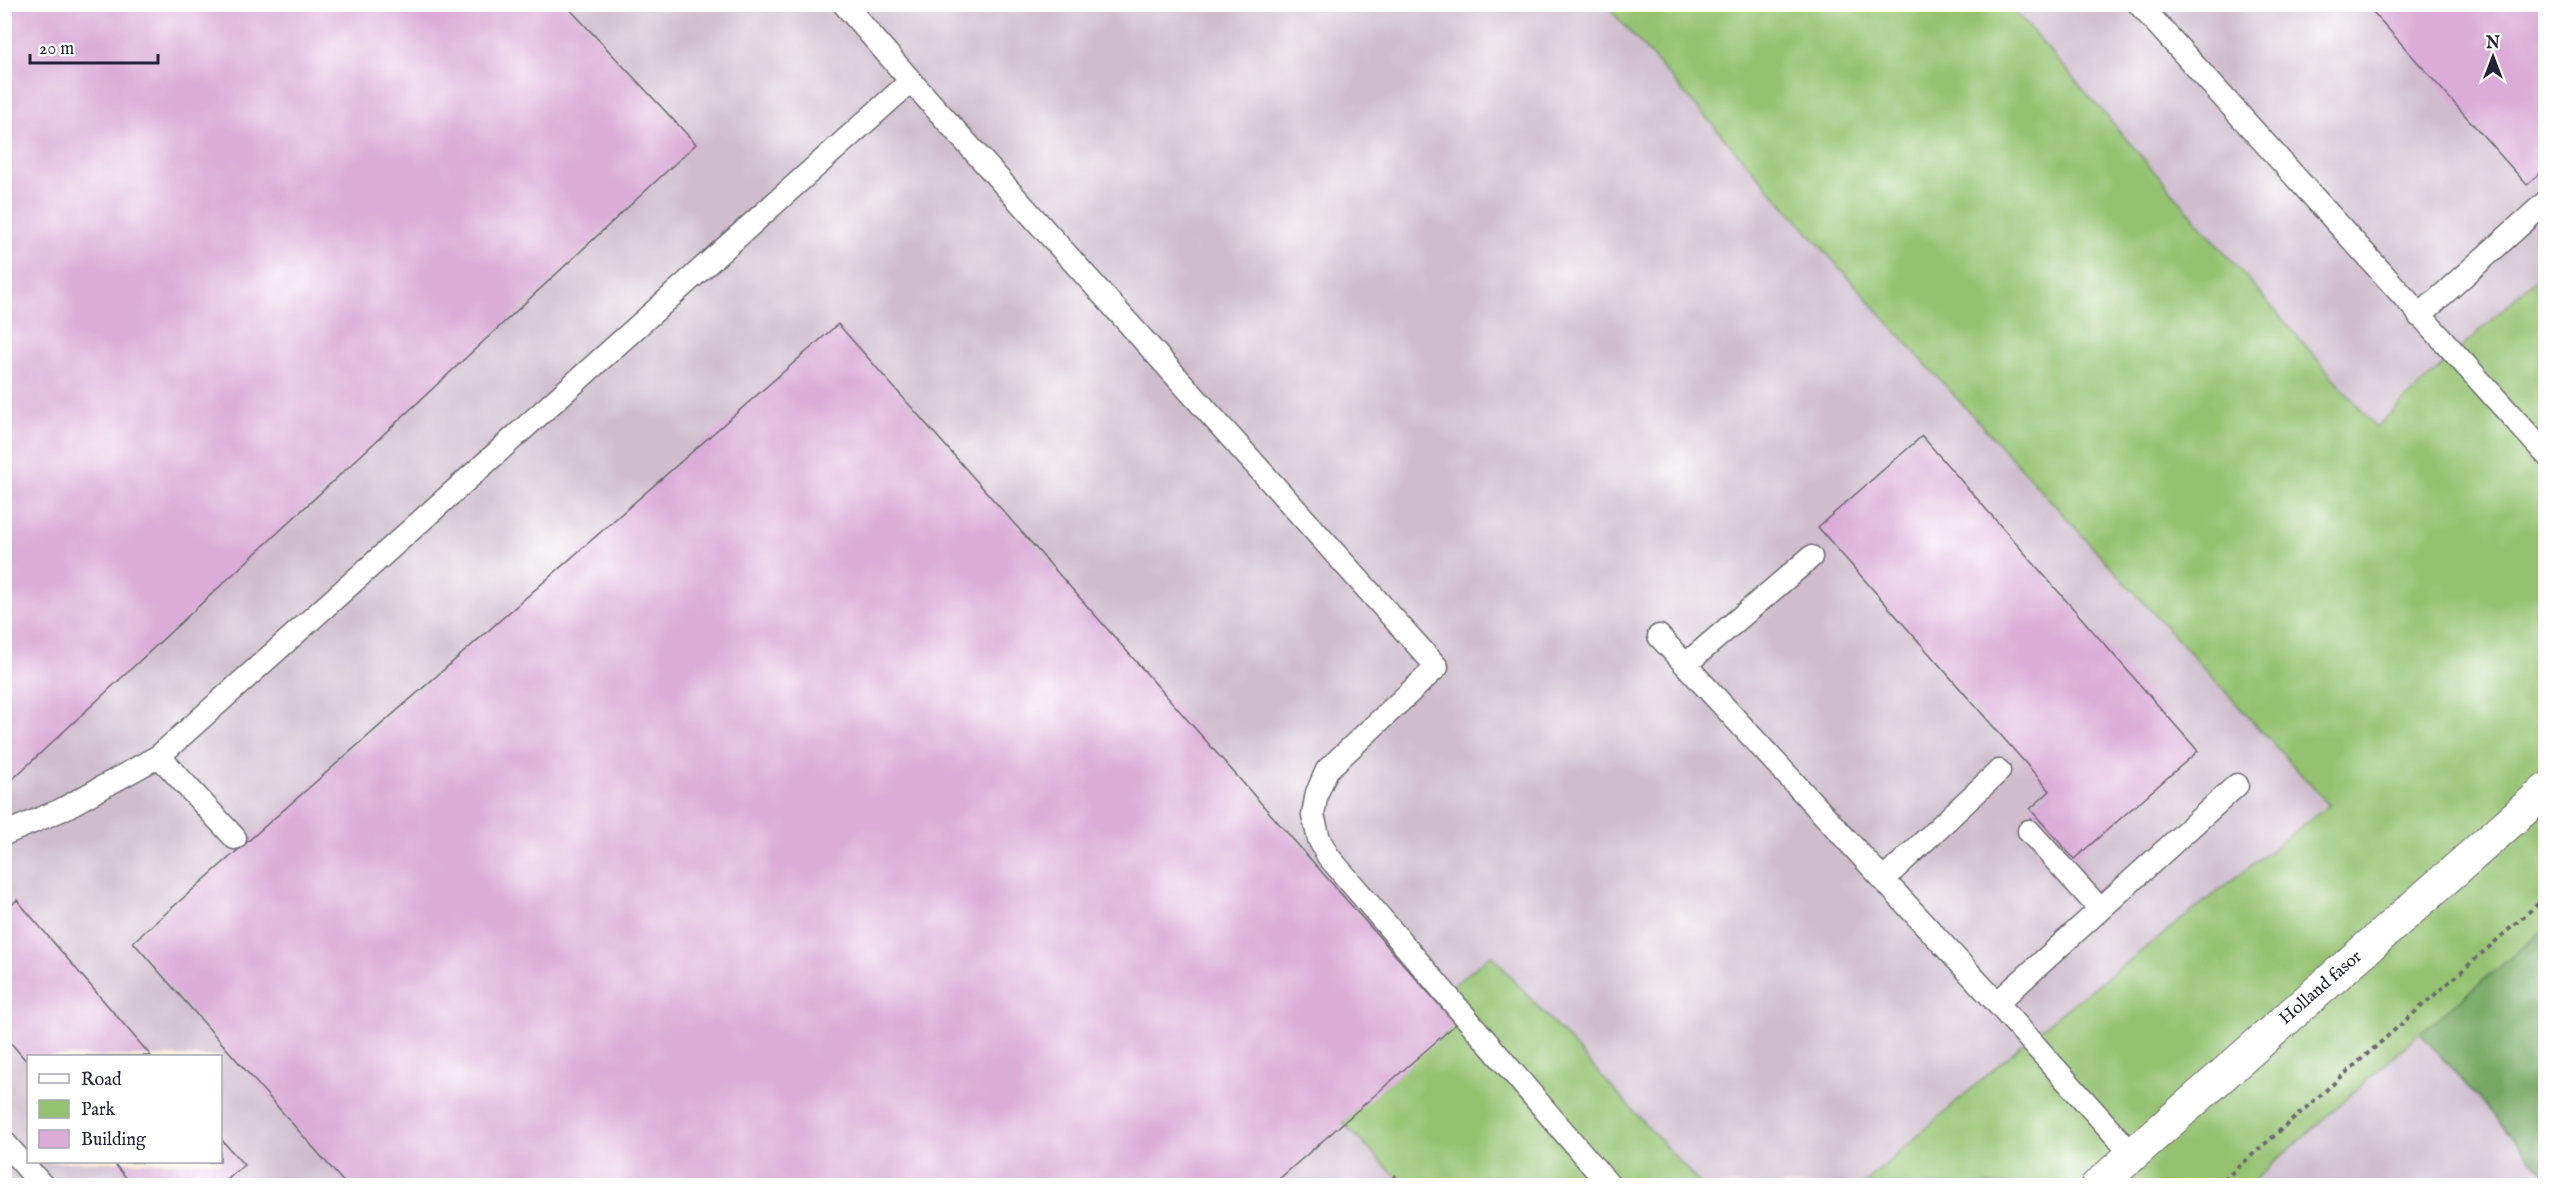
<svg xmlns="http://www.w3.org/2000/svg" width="2550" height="1190" font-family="'IM FELL English',serif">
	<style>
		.industrial { fill: #cfbdce; fill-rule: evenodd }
		.green { fill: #94c271; stroke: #5b7256; stroke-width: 1.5 }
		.forest { fill: #77a863; stroke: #4c654f; stroke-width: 1.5 }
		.building { fill: #daacd7 }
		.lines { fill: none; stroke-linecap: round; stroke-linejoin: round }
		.lane-casing { stroke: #6c6871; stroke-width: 25 }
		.street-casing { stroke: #6c6871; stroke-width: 35 }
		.path { stroke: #6c6871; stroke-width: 4; stroke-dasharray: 4.5 4.5; stroke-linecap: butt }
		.lane { stroke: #fff; stroke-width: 22 }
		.street { stroke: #fff; stroke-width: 33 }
		.labels { text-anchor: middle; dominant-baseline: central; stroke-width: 4.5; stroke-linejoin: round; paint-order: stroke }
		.street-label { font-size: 18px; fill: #22223b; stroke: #fff }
	</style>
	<rect width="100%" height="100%" fill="#fff"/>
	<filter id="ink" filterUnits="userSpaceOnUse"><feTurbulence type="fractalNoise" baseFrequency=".0167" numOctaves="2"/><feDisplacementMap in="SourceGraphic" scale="12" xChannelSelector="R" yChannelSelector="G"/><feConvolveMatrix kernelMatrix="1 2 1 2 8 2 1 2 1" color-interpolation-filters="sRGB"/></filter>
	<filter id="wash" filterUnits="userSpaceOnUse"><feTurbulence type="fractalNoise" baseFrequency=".008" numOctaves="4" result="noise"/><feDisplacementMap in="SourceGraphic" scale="24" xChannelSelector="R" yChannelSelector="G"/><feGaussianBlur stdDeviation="1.35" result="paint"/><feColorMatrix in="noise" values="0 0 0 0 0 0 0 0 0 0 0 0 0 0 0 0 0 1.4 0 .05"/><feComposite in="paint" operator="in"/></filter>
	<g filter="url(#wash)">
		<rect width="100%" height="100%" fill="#f6ead6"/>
		<!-- industrial -->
		<g class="industrial">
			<path d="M5 5H1606L1919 357 2329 805 2029 1038 1862 1185H1701L1491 955 1395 1175 1404 1185 5 1186ZM28 1056H220V1162H28Z"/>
			<path d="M2010 5H2545V270L2376 427Z"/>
			<path d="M2420 1033 2546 1174 2545 1186H2249Z"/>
		</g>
		<!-- green -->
		<g class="green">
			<path d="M1606 5H2010L2376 427 2545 270V929L2420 1033 2249 1185H1862L2029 1038 2329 805 1919 357Z"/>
			<path d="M1491 955 1701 1185H1404L1343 1123 1435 1000Z"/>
		</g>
		<!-- forest -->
		<path class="forest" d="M2545 929V1174L2420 1033Z"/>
		<g id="blocks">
			<!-- building -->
			<g class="building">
				<path d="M4 4H565L696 144 4 787Z"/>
				<path d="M2366 4H2546V168L2527 185Z"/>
				<path d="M838 324 1456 1024 1271 1186H347L133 942Z"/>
				<path d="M1922 436 2198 751 2074 859 2030 809 2050 791 1818 527Z"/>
				<path d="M17 900 151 1056H28V1063L4 1035V911Z"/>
				<path d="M220 1138 244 1165 220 1186H133L113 1162H220Z"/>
				<path d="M1395 1175 1404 1186H1383Z"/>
			</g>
		</g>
	</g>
	<g filter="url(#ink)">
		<use href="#blocks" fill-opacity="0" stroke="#6c6871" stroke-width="1.5"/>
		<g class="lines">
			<defs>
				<g id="lane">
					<path d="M844 4 911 81"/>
					<path d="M2139 4 2546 454"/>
					<path d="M2419 316 2546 202"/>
					<path d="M1659 636 1997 1003 2132 1154"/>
					<path d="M1686 664 1811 557"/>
					<path d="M159 756 235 838"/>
					<path d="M2029 831 2100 909"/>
					<path d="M4 834 61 810 159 756 911 81 1437 667 1327 770 1317 793 1313 815 1319 839 1328 856 1610 1186"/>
					<path d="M1884 879 1999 771"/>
					<path d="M1997 1003 2237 785"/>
					<path d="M4 1142 43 1186"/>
				</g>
				<path id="street" d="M2097 1186 2546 790"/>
			</defs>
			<!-- lane casing -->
			<use href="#lane" class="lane-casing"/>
			<!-- street casing -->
			<use href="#street" class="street-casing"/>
			<!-- path -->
			<path class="path" d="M2217 1186 2546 897"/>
			<!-- lane -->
			<use href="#lane" class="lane"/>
			<!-- street -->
			<use href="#street" class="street"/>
		</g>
	</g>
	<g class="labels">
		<!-- street labels -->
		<g class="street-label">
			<text transform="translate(2321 988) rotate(-41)">Holland fasor</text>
		</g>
	</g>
	<!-- margin -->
	<rect width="2550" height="1190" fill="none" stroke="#fff" stroke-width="24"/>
	<!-- legend -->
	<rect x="27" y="1055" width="195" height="108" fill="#ffffff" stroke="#a7a7b1" stroke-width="1.5"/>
	<rect x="39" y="1074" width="30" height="9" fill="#ffffff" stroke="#a7a7b1" stroke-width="1.5"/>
	<text x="81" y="1085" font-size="18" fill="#22223b">Road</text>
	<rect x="39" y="1100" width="30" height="18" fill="#94c271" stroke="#a7a7b1" stroke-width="1.5"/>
	<text x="81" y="1115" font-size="18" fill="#22223b">Park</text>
	<rect x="39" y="1130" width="30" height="18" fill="#daacd7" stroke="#a7a7b1" stroke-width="1.5"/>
	<text x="81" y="1145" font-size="18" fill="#22223b">Building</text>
	<!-- north arrow -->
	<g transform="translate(2493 57)" stroke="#ffffff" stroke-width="4.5" paint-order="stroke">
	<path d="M0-4.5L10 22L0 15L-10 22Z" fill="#22223b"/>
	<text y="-9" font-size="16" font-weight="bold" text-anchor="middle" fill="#22223b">N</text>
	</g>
	<!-- scale -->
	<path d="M30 54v9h128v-9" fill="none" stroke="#22223b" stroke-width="3"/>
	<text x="39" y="54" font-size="18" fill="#22223b" stroke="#ffffff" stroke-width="4.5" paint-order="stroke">20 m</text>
</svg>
